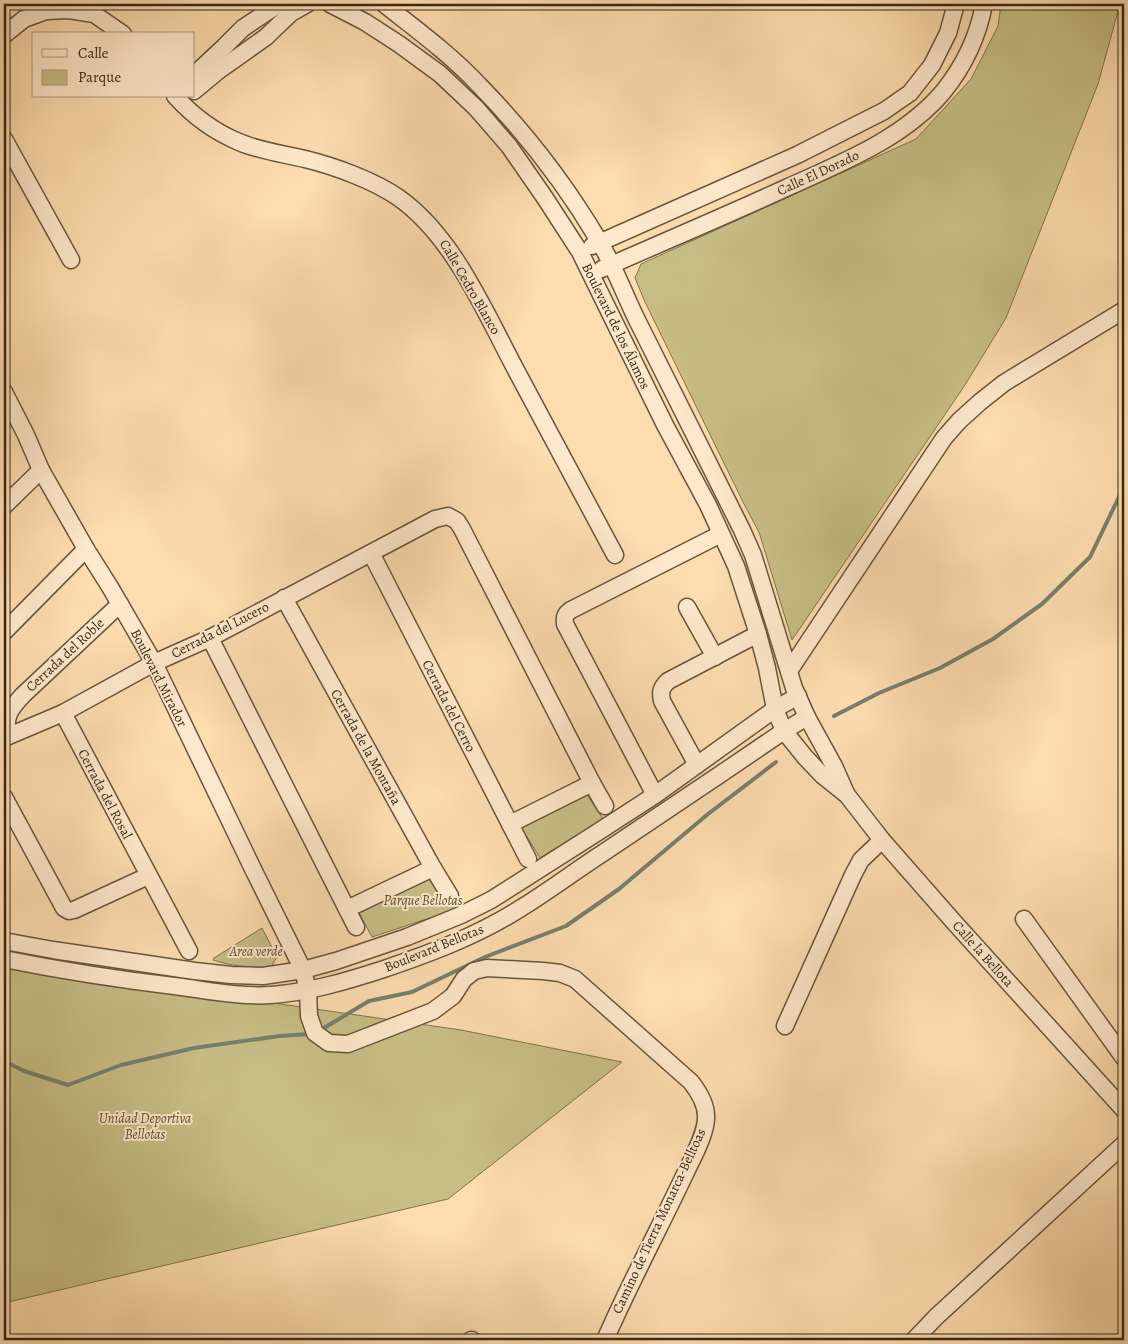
<svg xmlns="http://www.w3.org/2000/svg" width="1128" height="1344" font-family="Alegreya,serif">
	<style>
		.green { fill: #c7be85; stroke: #7f744d }
		.lines { fill: none; stroke-linecap: round; stroke-linejoin: round }
		.stream { stroke: #75816e; stroke-width: 4 }
		.minor-casing { stroke: #68563c; stroke-width: 19 }
		.minor { stroke: #fee8cb; stroke-width: 16 }
		.labels { text-anchor: middle; dominant-baseline: central; stroke-width: 4; stroke-linejoin: round; paint-order: stroke }
		.street-label { font-size: 14px; fill: #372915; stroke: #fee8cb }
		.park-label { font-size: 14px; font-style: italic; fill: #5b4e31; stroke: #fee8cb }
	</style>
	<rect width="100%" height="100%" fill="#fddcaf"/>
	<filter id="stains"><feTurbulence type="fractalNoise" baseFrequency=".004" numOctaves="4"/><feColorMatrix values="0 0 0 0 .2 0 0 0 0 .09 0 0 0 0 .02 0 0 0 .5 -.17"/></filter>
	<radialGradient id="worn" r=".72"><stop offset=".6" stop-color="#630" stop-opacity="0"/><stop offset="1" stop-color="#630" stop-opacity=".3"/></radialGradient>
	<!-- green -->
	<g class="green">
		<path d="M1001 4H1120L1098 84 1006 318 965 385 792 640 759 532 744 504 645 302 635 278 641 264 916 139 971 79 998 26Z"/>
		<path d="M586 793 603 819 540 858 521 827Z"/>
		<path d="M436 873 454 910 372 937 358 911Z"/>
		<path d="M262 928 277 957 271 967C253 968 230 966 213 960L214 958Z"/>
		<path d="M4 962 107 979 461 1030 622 1062 448 1199 4 1303Z"/>
	</g>
	<g class="lines">
		<!-- stream -->
		<g class="stream">
			<path d="M834 716 879 693 940 668 993 639 1042 604 1090 557 1119 497 1124 483"/>
			<path d="M319 1031 369 1001 412 992 485 957 566 926 619 889 708 814 776 762"/>
			<path d="M4 1061 24 1071 68 1085 121 1065 194 1048 280 1036 310 1034"/>
		</g>
		<defs>
			<g id="minor">
				<path d="M330 4 365 22 399 44 440 74 476 108 509 146 545 198 580 252 665 425 708 505 736 566 758 634 767 668 775 709 784 731 805 757 822 775 847 795 882 840 953 921 1124 1110"/>
				<path d="M384 4C417 30 451 55 479 85 525 132 566 185 599 241 615 267 626 299 640 326 674 394 708 462 742 530L753 555 794 688 807 717 834 766 846 793"/>
				<path d="M4 35 24 19 46 11 69 10 94 14 123 34"/>
				<path d="M194 75 224 47 243 28 279 4"/>
				<path d="M194 91 218 71 266 37 291 13 307 4"/>
				<path d="M175 96C193 116 215 132 239 142 260 151 284 154 305 159 334 166 375 181 399 198 454 237 486 314 517 372 550 433 582 494 615 555"/>
				<path d="M4 139 71 260"/>
				<path d="M592 246 797 155 884 111 910 93 932 65 948 33 956 4"/>
				<path d="M602 269C663 242 725 216 786 188 841 163 903 139 943 92 964 66 978 37 984 4"/>
				<path d="M4 392 26 435 41 470 86 549 110 587 154 663 252 867 303 970 308 991 309 1016 315 1033 329 1043 348 1044 433 1011 453 996 464 979 474 971 487 968 543 971 560 973 575 979 691 1082C698 1091 706 1103 706 1116 707 1132 693 1157 686 1172 659 1229 630 1283 605 1340"/>
				<path d="M4 506 41 470"/>
				<path d="M371 553 528 859"/>
				<path d="M284 598 433 868 450 896"/>
				<path d="M687 607 715 657"/>
				<path d="M4 632 86 549"/>
				<path d="M210 638 356 927"/>
				<path d="M789 671 944 438 959 421 980 402 1004 383 1124 310"/>
				<path d="M63 713 189 951"/>
				<path d="M8 736C4 716 10 709 23 695L120 604"/>
				<path d="M4 738 63 713 154 663 210 638 435 519 448 516 457 521 462 529 592 783 605 806"/>
				<path d="M697 765 662 701C660 692 661 688 668 681L758 634"/>
				<path d="M655 795 565 624C564 617 565 614 571 610L721 534"/>
				<path d="M4 797 64 908 69 911 74 910 148 876"/>
				<path d="M510 824 592 783"/>
				<path d="M347 909 433 868"/>
				<path d="M1024 919 1124 1058"/>
				<path d="M4 941 53 950 195 971 231 975 263 976 303 970 336 961 407 937 461 915 491 900 598 832 655 795 775 709 798 696"/>
				<path d="M4 959C63 971 122 980 182 987 211 991 242 997 271 995 310 992 347 981 384 969 431 953 479 935 521 908 549 891 575 871 603 853 663 813 724 772 784 731L807 717"/>
				<path d="M785 1026 853 875 861 860 882 840"/>
				<path d="M471 1340H472"/>
				<path d="M914 1340 936 1317 1124 1144"/>
			</g>
		</defs>
		<!-- minor casing -->
		<use href="#minor" class="minor-casing"/>
		<!-- minor -->
		<use href="#minor" class="minor"/>
	</g>
	<g class="labels">
		<!-- street labels -->
		<g class="street-label">
			<text transform="translate(818 173) rotate(-25)">Calle El Dorado</text>
			<text transform="translate(470 287) rotate(60)">Calle Cedro Blanco</text>
			<text transform="translate(616 326) rotate(64)">Boulevard de los Álamos</text>
			<text transform="translate(220 630) rotate(-27)">Cerrada del Lucero</text>
			<text transform="translate(65 655) rotate(-43)">Cerrada del Roble</text>
			<text transform="translate(159 678) rotate(63)">Boulevard Mirador</text>
			<text transform="translate(449 706) rotate(63)">Cerrada del Cerro</text>
			<text transform="translate(366 747) rotate(61)">Cerrada de la Montaña</text>
			<text transform="translate(105 794) rotate(62)">Cerrada del Rosal</text>
			<text transform="translate(434 948) rotate(-22)">Boulevard Bellotas</text>
			<text transform="translate(983 954) rotate(48)">Calle la Bellota</text>
			<text transform="translate(659 1221) rotate(-65)">Camino de Tierra Monarca-Belltoas</text>
		</g>
		<!-- park labels -->
		<g class="park-label">
			<text x="423" y="900">Parque Bellotas</text>
			<text x="256" y="951">Area verde</text>
			<text x="145" y="1118">Unidad Deportiva<tspan x="145" dy="16">Bellotas</tspan></text>
		</g>
	</g>
	<!-- margin -->
	<rect width="1128" height="1344" fill="none" stroke="#fddcaf" stroke-width="20"/>
	<rect x="5" y="5" width="1118" height="1334" fill="none" stroke="#372915" stroke-width="2.5"/>
	<rect x="10" y="10" width="1108" height="1324" fill="none" stroke="#372915"/>
	<!-- legend -->
	<rect x="32" y="32" width="162" height="65" fill="#fee8cb" stroke="#ae9c82"/>
	<rect x="42" y="49" width="25" height="8" fill="#fee8cb" stroke="#ae9c82"/>
	<text x="78" y="58" font-size="15" fill="#372915">Calle</text>
	<rect x="42" y="70" width="25" height="15" fill="#c7be85" stroke="#ae9c82"/>
	<text x="78" y="82" font-size="15" fill="#372915">Parque</text>
	<rect width="100%" height="100%" filter="url(#stains)"/>
	<rect width="100%" height="100%" fill="url(#worn)"/>
</svg>
